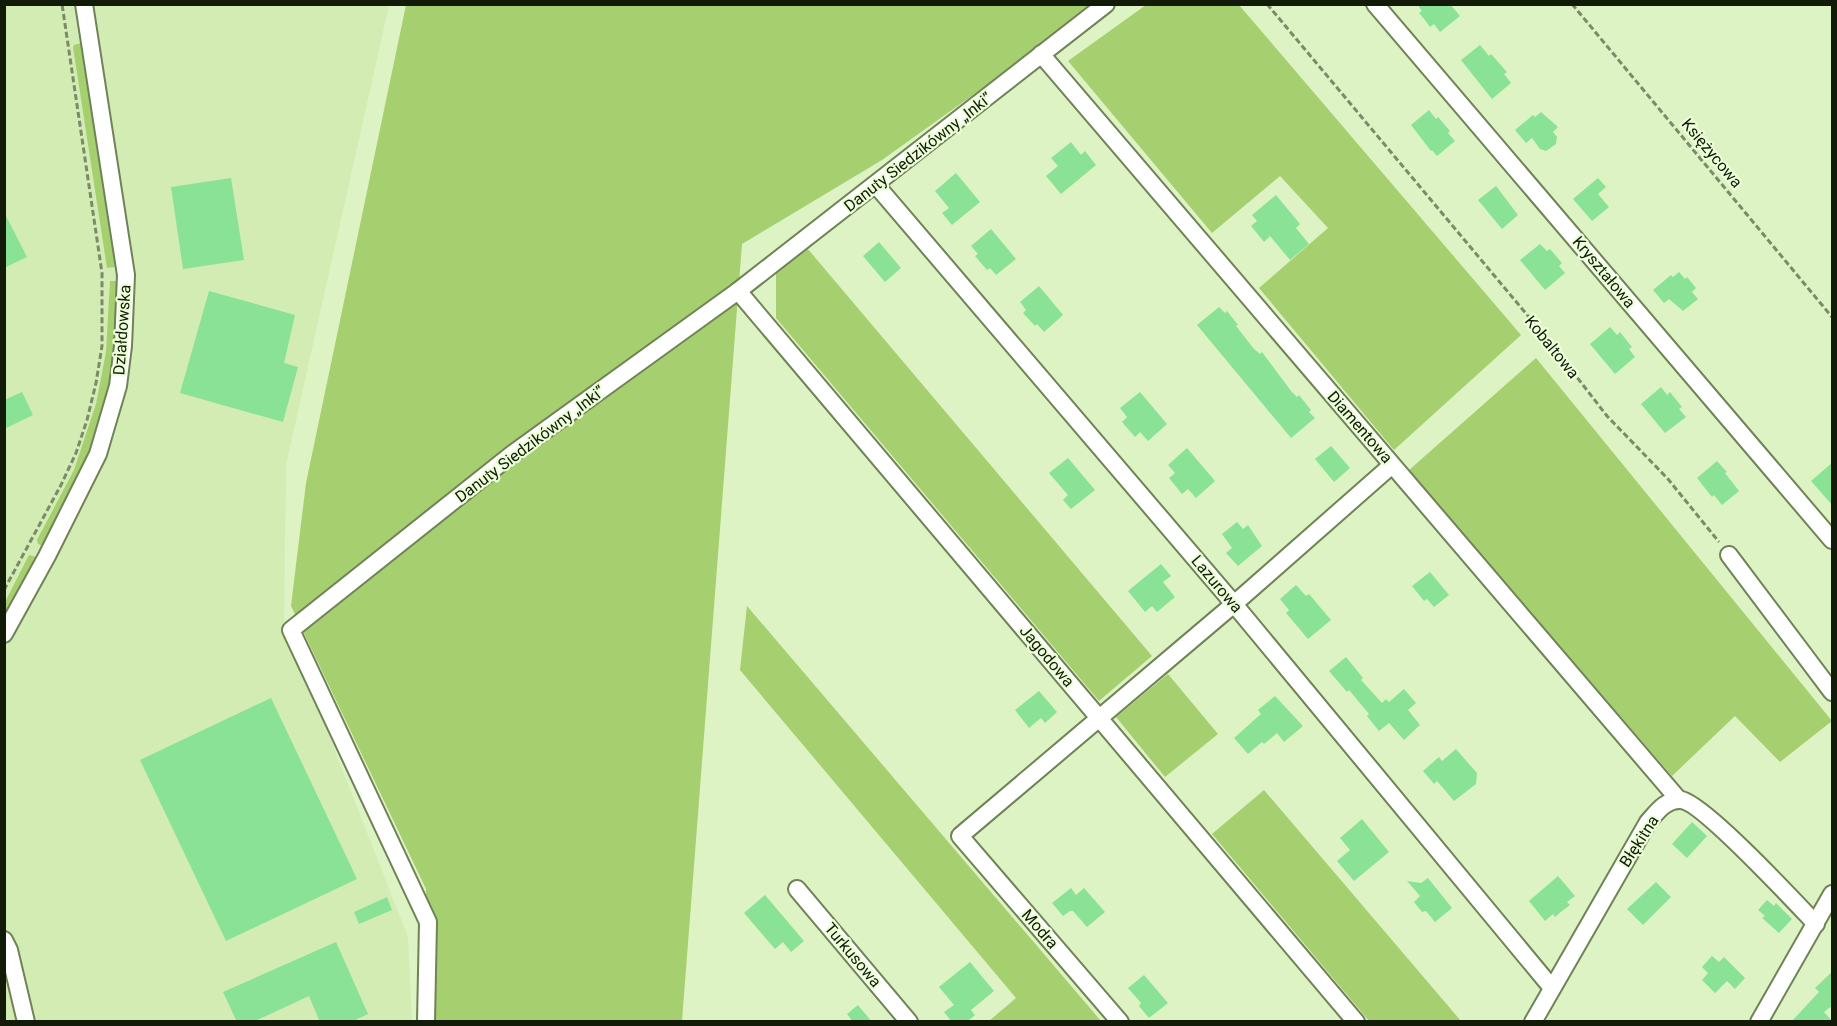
<svg xmlns="http://www.w3.org/2000/svg" width="1837" height="1026" font-family="Roboto,sans-serif">
	<style>
		.built { fill: #d2ecb4 }
		.green { fill: #a6cf6f }
		.building { fill: #8ae297 }
		.lines { fill: none; stroke-linecap: round; stroke-linejoin: round }
		.minor-casing { stroke: #708357; stroke-width: 20 }
		.path { stroke: #7b8a69; stroke-width: 3; stroke-dasharray: 6 3; stroke-linecap: butt }
		.minor { stroke: #fff; stroke-width: 16 }
		.labels { text-anchor: middle; dominant-baseline: central; stroke-width: 4.5; stroke-linejoin: round; paint-order: stroke }
		.street-label { font-size: 16px; fill: #121a08; stroke: #ecffd8 }
	</style>
	<rect width="100%" height="100%" fill="#ddf3c3"/>
	<!-- built -->
	<path class="built" d="M5 5H389L286 465 284 621 408 937 412 1021 5 1022Z"/>
	<!-- green -->
	<g class="green">
		<path d="M406 5H1095L1036 50 882 160 742 244 682 1021H421L426 889 291 606 306 483Z"/>
		<path d="M1146 5H1239L1521 335 1394 450 1259 288 1328 228 1280 176 1212 233 1068 61Z"/>
		<path d="M81 43 115 267 107 268 73 47 74 45Z"/>
		<path d="M807 248 1152 656 1099 701 776 318V272Z"/>
		<path d="M110 281H116C120 342 110 409 85 465 72 492 57 519 43 546L38 544 37 540 74 470 96 404 106 352Z"/>
		<path d="M1536 358 1832 721 1780 762 1735 716 1672 776 1408 471Z"/>
		<path d="M29 555 36 557 5 618V602Z"/>
		<path d="M747 606 1101 1021H989L1016 998 740 670Z"/>
		<path d="M1168 674 1218 734 1165 777 1116 717Z"/>
		<path d="M1264 790 1461 1021H1369L1212 834Z"/>
	</g>
	<!-- building -->
	<g class="building">
		<path d="M1417 4H1450L1460 16 1440 32 1434 24 1430 27 1425 20 1419 13 1422 11Z"/>
		<path d="M1480 45 1489 56 1491 54 1507 72 1504 74 1511 83 1492 99 1461 60Z"/>
		<path d="M1429 110 1436 119 1438 117 1450 131 1448 133 1455 141 1437 156 1432 150 1431 151 1411 125Z"/>
		<path d="M1541 112 1558 127 1553 132 1557 137 1556 144 1546 151 1540 149 1532 138 1526 143 1515 130 1533 115 1535 117Z"/>
		<path d="M1071 142 1081 155 1085 151 1096 165 1061 194 1046 176 1058 166 1051 158Z"/>
		<path d="M956 173 980 202 952 225 942 213 949 208 935 191Z"/>
		<path d="M231 178 244 260 183 269 171 187Z"/>
		<path d="M1598 178 1606 187 1598 194 1609 207 1592 221 1573 199Z"/>
		<path d="M1496 186 1518 215 1502 229 1478 200Z"/>
		<path d="M1276 195 1300 224 1296 228 1309 244 1290 260 1270 236 1264 242 1251 226 1257 221 1252 215Z"/>
		<path d="M4 212 27 257 4 268Z"/>
		<path d="M991 229 1016 259 996 275 990 268 987 270 975 256 978 254 971 246Z"/>
		<path d="M879 242 901 268 885 282 863 256Z"/>
		<path d="M1540 244 1547 251 1550 249 1562 263 1559 266 1565 273 1545 290 1520 260Z"/>
		<path d="M1679 272 1685 279 1687 277 1696 288 1692 292 1698 299 1683 311 1669 299 1664 303 1653 290 1671 275 1673 277Z"/>
		<path d="M1039 286 1063 315 1044 332 1037 324 1035 326 1023 313 1026 310 1020 302Z"/>
		<path d="M209 291 295 315 284 363 298 367 283 422 180 393Z"/>
		<path d="M1219 307 1225 313 1227 311 1238 325 1236 326 1254 349 1260 354 1262 352 1291 391 1297 397 1299 395 1311 410 1309 412 1315 418 1291 438 1197 325Z"/>
		<path d="M1610 327 1617 335 1620 332 1632 347 1629 349 1635 357 1615 374 1590 344Z"/>
		<path d="M1661 387 1667 395 1670 392 1682 407 1679 409 1686 417 1665 433 1641 404Z"/>
		<path d="M22 392 33 415 4 429V400Z"/>
		<path d="M1140 392 1167 424 1148 441 1140 432 1135 437 1122 422 1127 417 1120 408Z"/>
		<path d="M1331 446 1350 468 1334 482 1315 459Z"/>
		<path d="M1187 448 1215 481 1196 498 1188 489 1182 494 1169 478 1175 473 1168 465Z"/>
		<path d="M1068 458 1095 490 1071 509 1063 500 1068 495 1049 473Z"/>
		<path d="M1717 461 1727 472 1725 473 1739 491 1722 505 1714 495 1712 497 1697 478Z"/>
		<path d="M1833 462V506L1811 481Z"/>
		<path d="M1237 522 1243 529 1248 525 1262 546 1238 566 1226 553 1232 548 1222 534Z"/>
		<path d="M1161 564 1171 576 1163 582 1175 597 1157 612 1152 606 1145 612 1128 591Z"/>
		<path d="M1430 572 1449 595 1434 607 1427 599 1424 601 1412 586Z"/>
		<path d="M1296 585 1306 596 1309 594 1331 620 1308 639 1286 613 1289 610 1280 599Z"/>
		<path d="M1346 657 1363 678 1361 680 1382 703 1386 699 1389 702 1404 689 1416 703 1408 710 1420 725 1404 740 1389 723 1379 731 1367 716 1369 714 1349 690 1347 692 1329 671Z"/>
		<path d="M1039 691 1057 712 1045 723 1041 718 1029 728 1015 710Z"/>
		<path d="M1275 696 1303 726 1284 742 1277 733 1264 744 1262 742 1248 754 1234 738 1261 714 1258 710Z"/>
		<path d="M271 698 357 879 226 941 140 760Z"/>
		<path d="M1456 749 1477 773 1476 784 1454 801 1437 781 1434 784 1423 771 1439 757 1442 761Z"/>
		<path d="M1362 819 1389 852 1354 881 1337 861 1350 850 1340 838Z"/>
		<path d="M1692 822 1707 836 1687 858 1672 844Z"/>
		<path d="M1558 876 1575 896 1567 902 1570 905 1562 911 1555 917 1553 914 1545 921 1529 901Z"/>
		<path d="M1428 878 1452 908 1435 922 1426 911 1422 912 1414 902 1420 896 1407 881 1421 883Z"/>
		<path d="M1656 882 1671 897 1643 925 1627 909Z"/>
		<path d="M1071 888 1076 895 1084 888 1105 912 1087 927 1073 911H1070L1063 916 1052 903Z"/>
		<path d="M765 895 804 941 791 952 783 942 775 949 744 913Z"/>
		<path d="M387 897 392 910 359 924 354 912Z"/>
		<path d="M1767 900 1774 906 1776 903 1792 919 1779 933 1762 918 1765 916 1758 910Z"/>
		<path d="M336 942 368 1014 351 1022H320L309 996 253 1022H237L223 992Z"/>
		<path d="M1712 956 1719 962 1724 957 1745 978 1735 989 1727 981 1715 993 1702 980 1708 973 1702 967Z"/>
		<path d="M970 962 994 991 971 1010 975 1015 967 1022H952L944 1012 954 1005 939 987Z"/>
		<path d="M1833 971V1005L1824 1012 1833 1022H1791L1819 992 1815 988Z"/>
		<path d="M1144 975 1168 1003 1149 1018 1139 1006 1141 1003 1128 988Z"/>
		<path d="M858 1005 872 1022H853L847 1014Z"/>
	</g>
	<g class="lines">
		<defs>
			<g id="minor">
				<path d="M1375 4 1832 540"/>
				<path d="M1041 54 1679 800"/>
				<path d="M876 185 1234 604 1552 988"/>
				<path d="M738 291 1356 1022"/>
				<path d="M1729 555 1832 692"/>
				<path d="M4 634 47 556 98 454 118 386 123 346 126 275 84 4"/>
				<path d="M797 889 909 1022"/>
				<path d="M4 940 9 950 26 1022"/>
				<path d="M426 1022 428 922 291 630 511 455 738 291 1106 4"/>
				<path d="M1120 1022 960 836 1234 604 1392 465"/>
				<path d="M1533 1022 1648 822C1657 812 1666 799 1681 800 1702 802 1796 903 1816 924"/>
				<path d="M1759 1022 1832 894"/>
			</g>
		</defs>
		<!-- minor casing -->
		<use href="#minor" class="minor-casing"/>
		<!-- path -->
		<g class="path">
			<path d="M1267 4 1549 341 1607 416 1668 479 1719 542"/>
			<path d="M1572 4 1832 317"/>
			<path d="M4 590 61 485 76 453 87 420 96 383 102 346V273L62 4"/>
		</g>
		<!-- minor -->
		<use href="#minor" class="minor"/>
	</g>
	<g class="labels">
		<!-- street labels -->
		<g class="street-label">
			<text transform="translate(918 152) rotate(-38)">Danuty Siedzikówny „Inki”</text>
			<text transform="translate(1712 153) rotate(50)">Księżycowa</text>
			<text transform="translate(1604 272) rotate(50)">Kryształowa</text>
			<text transform="translate(122 330) rotate(-86)">Działdowska</text>
			<text transform="translate(1552 347) rotate(51)">Kobaltowa</text>
			<text transform="translate(1360 427) rotate(49)">Diamentowa</text>
			<text transform="translate(530 444) rotate(-37)">Danuty Siedzikówny „Inki”</text>
			<text transform="translate(1217 584) rotate(50)">Lazurowa</text>
			<text transform="translate(1047 656) rotate(50)">Jagodowa</text>
			<text transform="translate(1639 841) rotate(-57)">Błękitna</text>
			<text transform="translate(1040 929) rotate(49)">Modra</text>
			<text transform="translate(853 955) rotate(50)">Turkusowa</text>
		</g>
	</g>
	<!-- border -->
	<rect width="1837" height="1026" fill="none" stroke="#121a08" stroke-width="12"/>
</svg>
